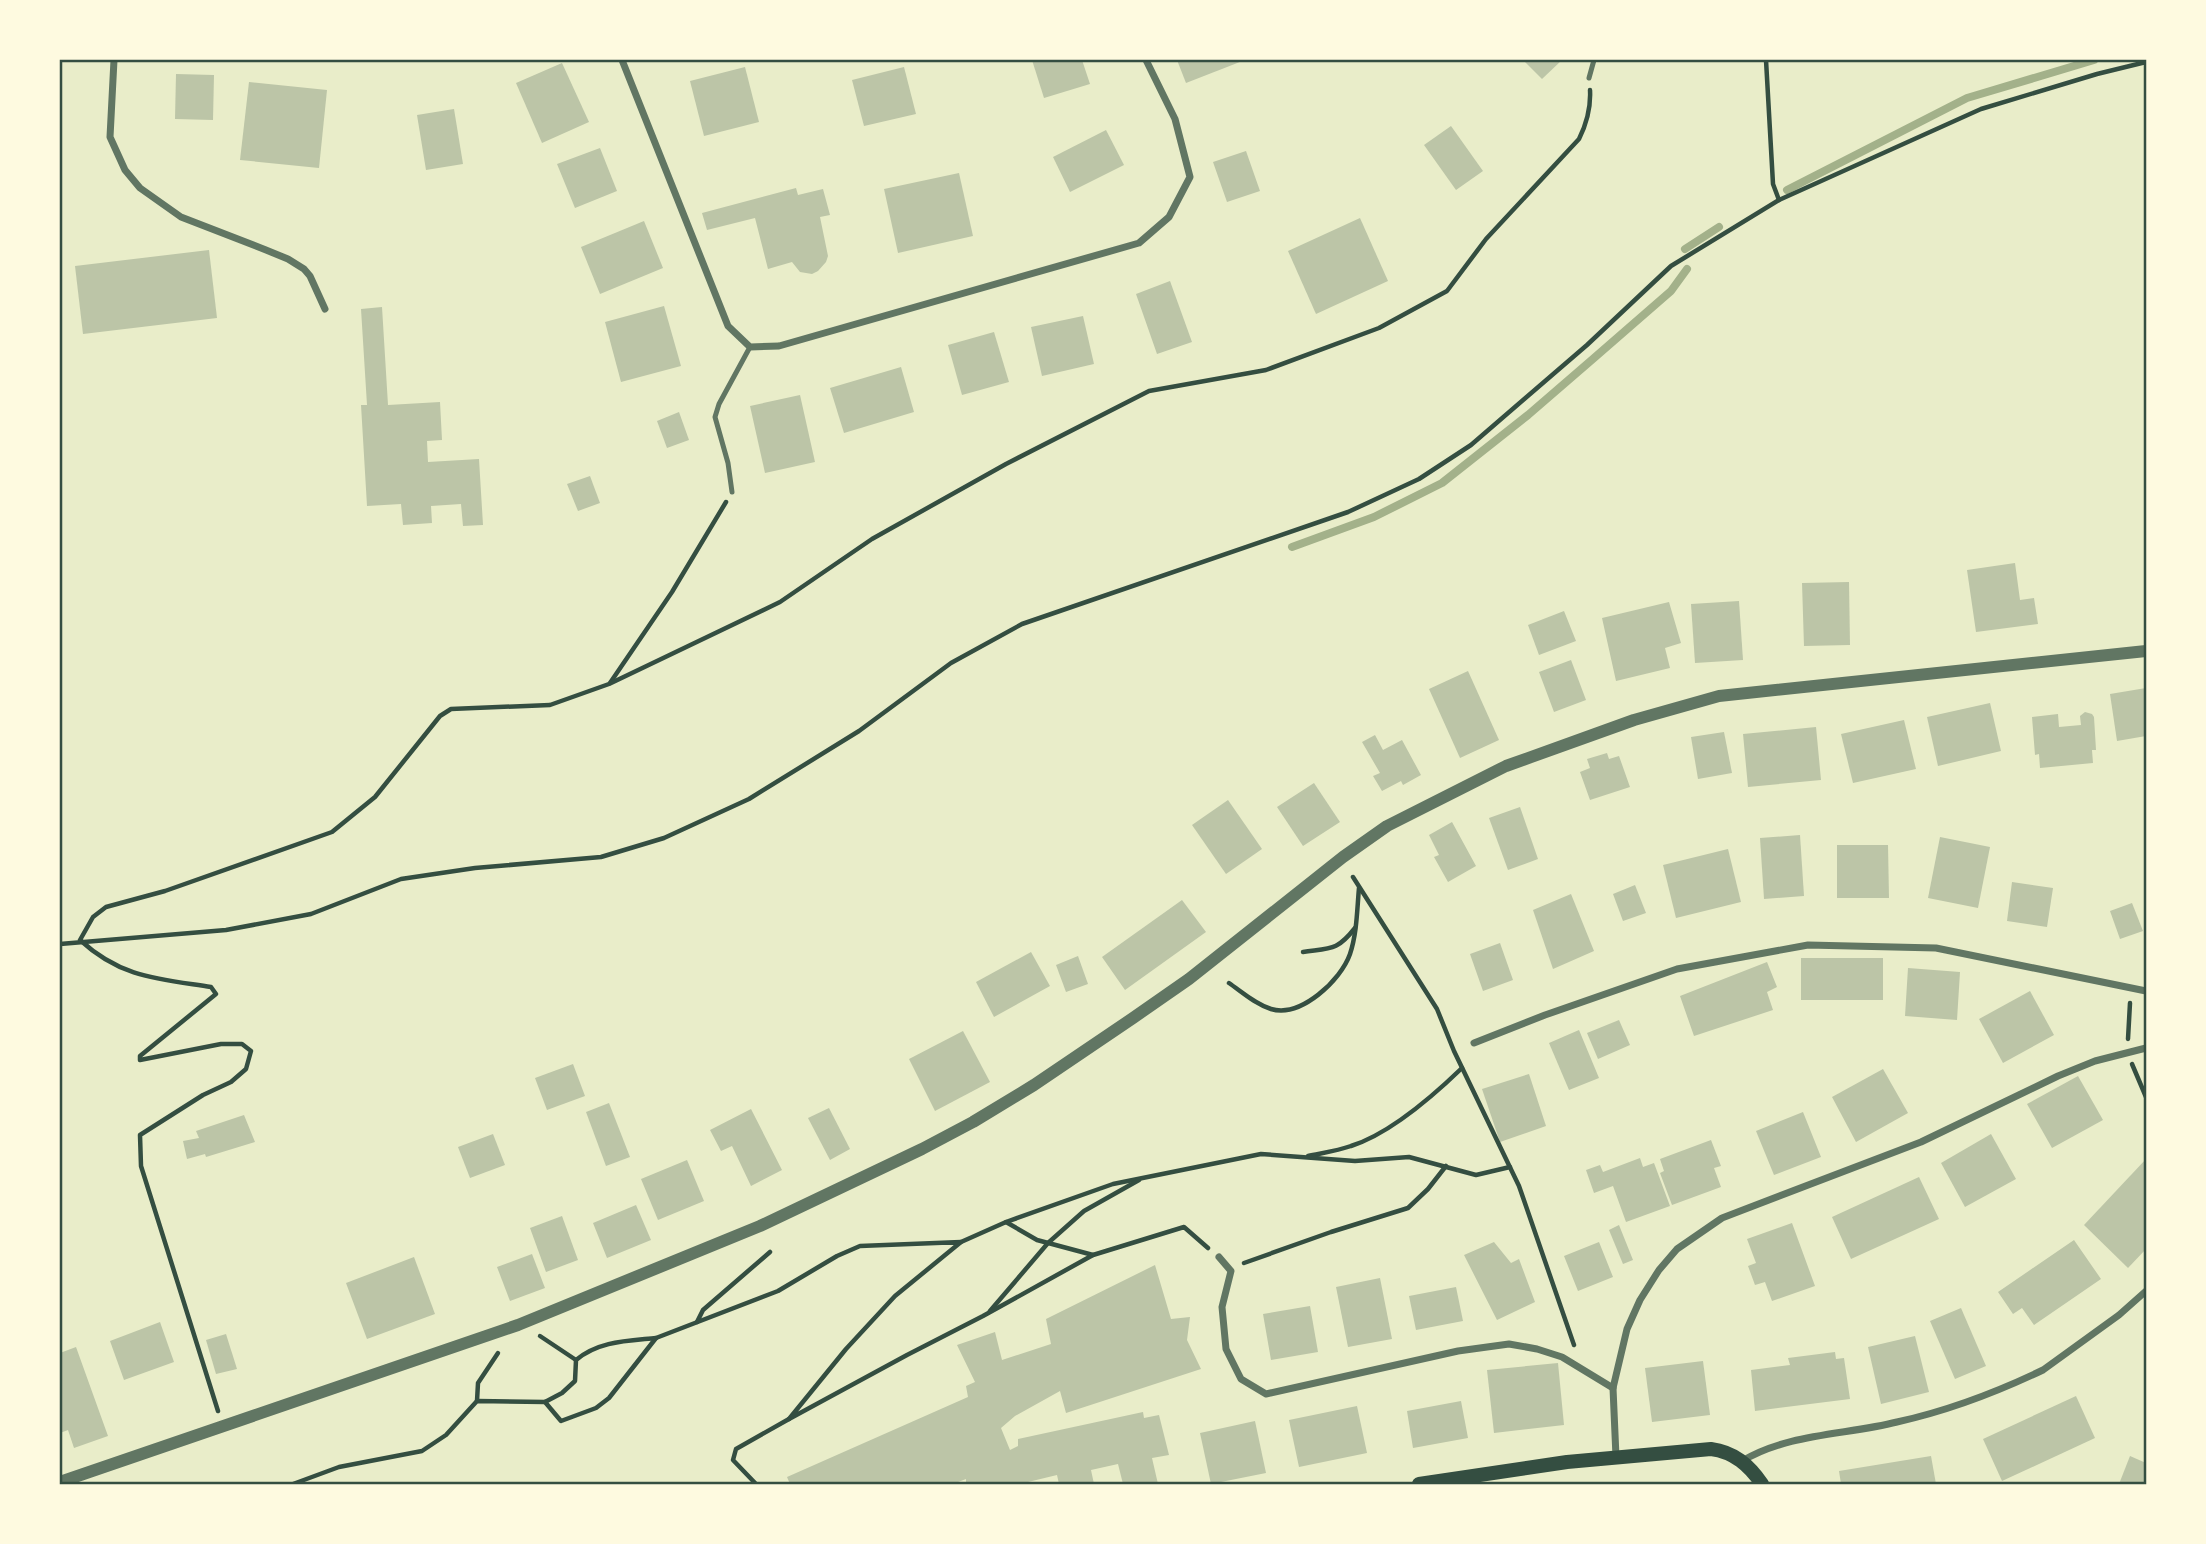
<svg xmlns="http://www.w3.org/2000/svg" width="2206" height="1544" font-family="Karla,sans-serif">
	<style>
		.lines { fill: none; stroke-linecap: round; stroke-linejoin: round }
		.stream { stroke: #a3b18a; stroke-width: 8 }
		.building { fill: #bcc5a7 }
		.path { stroke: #344e41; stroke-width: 4.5 }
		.service { stroke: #617663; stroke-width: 5 }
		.minor { stroke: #617663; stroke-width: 7 }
		.tertiary { stroke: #617663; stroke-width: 12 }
		.secondary { stroke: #344e41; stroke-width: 14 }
		.neatline { fill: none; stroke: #344e41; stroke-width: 2.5 }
	</style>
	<rect width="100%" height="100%" fill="#e9edc9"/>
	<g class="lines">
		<!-- stream -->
		<g class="stream">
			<path d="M1787 190 1967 98 2094 60"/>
			<path d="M1685 249 1719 227"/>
			<path d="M1292 547 1374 517 1442 483 1528 415 1594 358 1671 291 1687 269"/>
		</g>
	</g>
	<!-- building -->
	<g class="building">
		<path d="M1032 60H1082L1090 84 1044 98Z"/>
		<path d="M1177 60H1245L1186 83Z"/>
		<path d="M1523 60H1562L1542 79Z"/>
		<path d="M562 63 589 122 542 143 516 83Z"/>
		<path d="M745 67 759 122 704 136 690 81Z"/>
		<path d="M904 67 916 114 864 126 852 80Z"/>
		<path d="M176 74 214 75 213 120 175 119Z"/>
		<path d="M249 82 327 90 319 168 240 160Z"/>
		<path d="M454 109 463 164 426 170 417 115Z"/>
		<path d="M1451 126 1483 171 1456 190 1424 145Z"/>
		<path d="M1106 130 1124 165 1070 192 1053 157Z"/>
		<path d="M600 148 617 191 575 208 557 164Z"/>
		<path d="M1246 151 1260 191 1227 202 1213 162Z"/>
		<path d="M959 173 973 236 898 253 884 189Z"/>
		<path d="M796 188 798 195 823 189 830 215 820 217 828 256 826 262 818 271 812 274 800 272 792 262 768 269 755 218 707 230 702 213Z"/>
		<path d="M1360 218 1388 281 1316 314 1288 251Z"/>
		<path d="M644 221 663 268 600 294 581 247Z"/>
		<path d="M209 250 217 318 83 334 75 266Z"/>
		<path d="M1170 281 1192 342 1157 354 1136 294Z"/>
		<path d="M664 306 681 366 621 382 605 322Z"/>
		<path d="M382 307 388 405 440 402 442 440 427 441 428 462 479 459 483 525 463 526 461 504 431 506 432 523 403 525 401 504 367 506 361 405H367L361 309Z"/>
		<path d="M1083 316 1094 364 1042 376 1031 327Z"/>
		<path d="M994 332 1009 382 962 395 948 345Z"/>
		<path d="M901 367 914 412 844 433 830 388Z"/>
		<path d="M800 395 815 462 765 473 750 406Z"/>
		<path d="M679 412 689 440 667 448 657 421Z"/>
		<path d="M590 476 600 503 578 511 567 484Z"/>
		<path d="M2015 563 2020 600 2034 598 2038 624 1976 632 1967 570Z"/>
		<path d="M1849 582 1850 645 1804 646 1802 583Z"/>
		<path d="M1739 601 1743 660 1695 663 1691 604Z"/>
		<path d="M1669 602 1681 643 1665 648 1670 668 1616 681 1602 618Z"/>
		<path d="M1564 611 1576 641 1539 655 1528 625Z"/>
		<path d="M1571 660 1586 700 1554 712 1539 672Z"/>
		<path d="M1468 671 1499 740 1460 758 1429 689Z"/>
		<path d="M2146 688V736L2117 741 2110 694Z"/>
		<path d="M1990 703 2001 751 1938 766 1927 717Z"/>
		<path d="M2085 712 2092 714 2094 717 2096 750H2092L2093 763 2040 768 2039 754 2035 755 2032 717 2058 714 2059 727 2081 725 2080 716Z"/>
		<path d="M1904 720 1916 769 1853 783 1841 734Z"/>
		<path d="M1816 727 1821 780 1748 787 1743 734Z"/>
		<path d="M1724 732 1732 773 1698 779 1691 737Z"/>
		<path d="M1375 735 1383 750 1402 740 1421 775 1403 785 1401 781 1382 791 1373 776 1380 773 1362 742Z"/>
		<path d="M1607 753 1609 759 1619 756 1630 787 1590 800 1580 772 1590 768 1587 759Z"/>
		<path d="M1314 783 1340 822 1303 846 1277 807Z"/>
		<path d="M1228 800 1262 849 1226 874 1192 825Z"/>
		<path d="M1520 807 1538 859 1508 870 1489 818Z"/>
		<path d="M1452 822 1476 866 1448 882 1434 857 1439 855 1429 835Z"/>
		<path d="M1800 835 1804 896 1764 899 1760 838Z"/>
		<path d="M1940 837 1990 847 1978 908 1928 898Z"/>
		<path d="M1837 845H1888L1889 898H1837Z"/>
		<path d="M1728 849 1741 902 1676 918 1663 865Z"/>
		<path d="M2012 882 2053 888 2047 927 2007 921Z"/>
		<path d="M1635 885 1646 913 1623 921 1613 894Z"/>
		<path d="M1571 894 1594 951 1553 969 1533 910Z"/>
		<path d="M1182 900 1206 932 1125 990 1102 957Z"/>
		<path d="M2132 903 2143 931 2120 939 2110 911Z"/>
		<path d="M1500 943 1513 980 1483 991 1470 954Z"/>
		<path d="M1031 952 1050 986 994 1017 976 982Z"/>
		<path d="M1078 956 1088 984 1066 992 1056 965Z"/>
		<rect x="1801" y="958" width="82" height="42"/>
		<path d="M1767 962 1777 987 1767 992 1773 1010 1694 1036 1680 996Z"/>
		<path d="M1908 968 1960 972 1957 1020 1905 1016Z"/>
		<path d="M2030 991 2054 1035 2003 1063 1979 1019Z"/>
		<path d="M1619 1020 1630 1045 1598 1059 1587 1033Z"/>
		<path d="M1579 1030 1599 1078 1569 1090 1549 1043Z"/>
		<path d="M963 1031 990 1082 935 1111 909 1059Z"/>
		<path d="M573 1064 585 1096 547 1110 535 1078Z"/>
		<path d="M1883 1069 1908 1113 1856 1142 1832 1097Z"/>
		<path d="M1529 1074 1546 1126 1500 1142 1482 1089Z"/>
		<path d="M2078 1076 2103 1120 2052 1148 2027 1104Z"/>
		<path d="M609 1103 630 1157 606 1166 586 1112Z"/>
		<path d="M829 1108 850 1149 830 1160 808 1118Z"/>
		<path d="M751 1109 782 1170 751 1186 732 1146 721 1151 710 1130Z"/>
		<path d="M1803 1112 1821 1157 1774 1175 1756 1131Z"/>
		<path d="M244 1115 255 1142 206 1157 205 1154 187 1159 183 1141 199 1138 196 1131Z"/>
		<path d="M493 1134 505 1165 470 1178 458 1147Z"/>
		<path d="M1991 1134 2016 1179 1965 1207 1941 1163Z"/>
		<path d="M1711 1140 1721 1166 1714 1168 1721 1187 1672 1205 1660 1173 1664 1171 1660 1159Z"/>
		<path d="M1640 1158 1643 1167 1654 1163 1670 1206 1626 1222 1613 1186 1594 1193 1586 1170 1600 1165 1603 1172Z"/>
		<path d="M2146 1159V1249L2128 1268 2084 1225Z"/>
		<path d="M687 1160 704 1201 658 1220 641 1179Z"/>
		<path d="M1919 1177 1939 1219 1851 1259 1832 1217Z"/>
		<path d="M636 1205 651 1240 607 1258 593 1223Z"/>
		<path d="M562 1216 578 1260 546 1272 530 1228Z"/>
		<path d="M1792 1223 1815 1286 1772 1301 1765 1282 1755 1285 1748 1266 1756 1263 1747 1239Z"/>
		<path d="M1619 1225 1633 1260 1623 1264 1609 1230Z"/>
		<path d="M2074 1240 2101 1279 2034 1325 2022 1308 2013 1314 1998 1292Z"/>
		<path d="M1494 1242 1511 1263 1519 1259 1535 1302 1497 1320 1464 1255Z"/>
		<path d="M1599 1242 1613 1277 1578 1291 1564 1256Z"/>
		<path d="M532 1254 545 1288 510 1301 497 1267Z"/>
		<path d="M414 1257 435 1314 367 1339 346 1283Z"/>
		<path d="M1155 1265 1171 1319 1190 1317 1187 1340 1201 1369 1066 1413 1060 1391 1015 1416 1001 1428 1010 1450 1018 1446V1439L1143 1412 1144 1418 1159 1415 1169 1455 1152 1458 1158 1484H1123L1118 1464 1091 1470 1094 1484H1059L1057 1475 1028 1482V1484H966V1479L953 1484H790L787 1477 968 1397 966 1386 975 1382 957 1345 995 1332 1002 1360 1051 1344 1046 1319Z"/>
		<path d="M1380 1278 1392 1339 1348 1347 1336 1287Z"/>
		<path d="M1456 1287 1463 1321 1416 1330 1409 1296Z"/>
		<path d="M1310 1306 1318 1352 1271 1360 1263 1314Z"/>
		<path d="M1961 1308 1986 1366 1955 1379 1930 1321Z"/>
		<path d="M160 1322 174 1362 124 1380 110 1341Z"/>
		<path d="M226 1334 237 1369 216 1374 206 1340Z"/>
		<path d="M1915 1336 1929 1392 1881 1404 1868 1347Z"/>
		<path d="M76 1347 108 1436 74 1448 68 1430 60 1433V1353Z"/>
		<path d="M1835 1352 1836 1359 1844 1358 1850 1399 1755 1411 1751 1370 1790 1365 1788 1358Z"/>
		<path d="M1703 1361 1710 1415 1652 1422 1645 1368Z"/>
		<path d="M1558 1363 1564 1425 1494 1433 1487 1370Z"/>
		<path d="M2076 1396 2095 1438 2002 1481 1983 1439Z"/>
		<path d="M1461 1401 1468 1438 1413 1448 1407 1411Z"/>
		<path d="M1357 1406 1367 1453 1299 1467 1289 1420Z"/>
		<path d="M1255 1421 1266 1473 1211 1484 1200 1433Z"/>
		<path d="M1931 1456 1936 1484H1841L1839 1471Z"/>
		<path d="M2130 1456 2146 1463V1484H2119Z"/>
	</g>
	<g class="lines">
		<!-- path -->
		<g class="path">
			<path d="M1766 60 1773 184 1779 200"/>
			<path d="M610 683 672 592 726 502"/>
			<path d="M1353 877 1437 1009 1454 1051 1519 1186 1574 1345"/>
			<path d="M60 944 226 930 311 914 401 879 475 868 601 857 664 838 749 799 859 731 951 663 1022 624 1348 512 1419 479 1471 445 1587 345 1671 266 1779 200 1981 109 2097 74 2146 62"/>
			<path d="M1303 952C1331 948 1337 951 1355 928"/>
			<path d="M1229 983C1242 992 1255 1004 1271 1009 1301 1018 1341 980 1350 954 1357 933 1357 910 1359 888"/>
			<path d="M2128 1039 2130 1003"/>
			<path d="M2132 1064 2146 1097"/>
			<path d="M1308 1156C1322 1153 1337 1151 1351 1146 1389 1134 1433 1096 1462 1068"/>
			<path d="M1006 1222 1113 1184 1261 1154 1355 1161 1409 1157 1476 1175 1510 1167"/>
			<path d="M961 1242 1006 1222 1037 1240 1093 1255"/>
			<path d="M1244 1263 1331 1232 1408 1208 1428 1189 1446 1166"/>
			<path d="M990 1311 1048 1243 1084 1211 1139 1180"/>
			<path d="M697 1322 703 1310 770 1252"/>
			<path d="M540 1336 576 1360"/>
			<path d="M477 1401 478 1383 498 1353"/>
			<path d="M545 1402 561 1421 596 1408 609 1398 656 1338 778 1291 837 1256 860 1246 961 1242 895 1296 846 1349 789 1419 907 1355 983 1316 1093 1255 1184 1227 1208 1248"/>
			<path d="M218 1411 141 1166 140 1135 203 1095 231 1082 246 1069 251 1051 242 1044H221L140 1060V1056L216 994 211 987C159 979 121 978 80 940L93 917 106 907 165 891 332 832 375 797 440 716 451 709 550 705 609 684 780 602 872 539 1006 464 1149 391 1266 370 1379 328 1447 291 1486 239 1579 139C1587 123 1591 108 1590 90"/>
			<path d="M293 1484 339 1467 422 1451 446 1435 477 1401 545 1402 562 1393 575 1381 576 1360C599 1341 627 1341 656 1338"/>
			<path d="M756 1484 733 1460 736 1449 789 1419"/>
		</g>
		<!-- service -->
		<g class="service">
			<path d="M1589 78 1594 60"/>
			<path d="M732 492 728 463 715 417 719 404 750 347"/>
		</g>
		<!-- minor -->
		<g class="minor">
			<path d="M114 60 110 137 125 170 140 188 181 217 266 250 288 259 304 269 310 276 325 309"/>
			<path d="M622 60 728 326 750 347 779 346 1139 243 1169 217 1190 177 1175 119 1146 60"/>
			<path d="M1474 1043 1545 1015 1677 969 1808 945 1936 948 2146 991"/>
			<path d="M1219 1257 1231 1271 1222 1307 1226 1349 1241 1379 1266 1394 1458 1351 1509 1344 1537 1349 1562 1357 1613 1388"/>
			<path d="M1616 1457 1613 1388 1627 1329 1640 1300 1659 1270 1677 1249 1722 1218 1921 1142 2058 1076 2095 1061 2146 1048"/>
			<path d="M1742 1461C1789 1433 1846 1435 1897 1422 1947 1411 1997 1392 2043 1370L2119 1315 2146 1291"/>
		</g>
		<!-- tertiary -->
		<path class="tertiary" d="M60 1482 518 1325 760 1226 922 1149 973 1122 1034 1085 1133 1018 1189 979 1343 857 1387 826 1506 766 1634 720 1719 696 2146 651"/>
		<!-- secondary -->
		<path class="secondary" d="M1419 1484 1567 1462 1711 1449C1734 1452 1749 1465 1762 1484"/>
	</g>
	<!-- border -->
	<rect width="2206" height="1544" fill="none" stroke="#fefae0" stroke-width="122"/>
	<rect x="61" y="61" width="2084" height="1422" class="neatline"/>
</svg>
